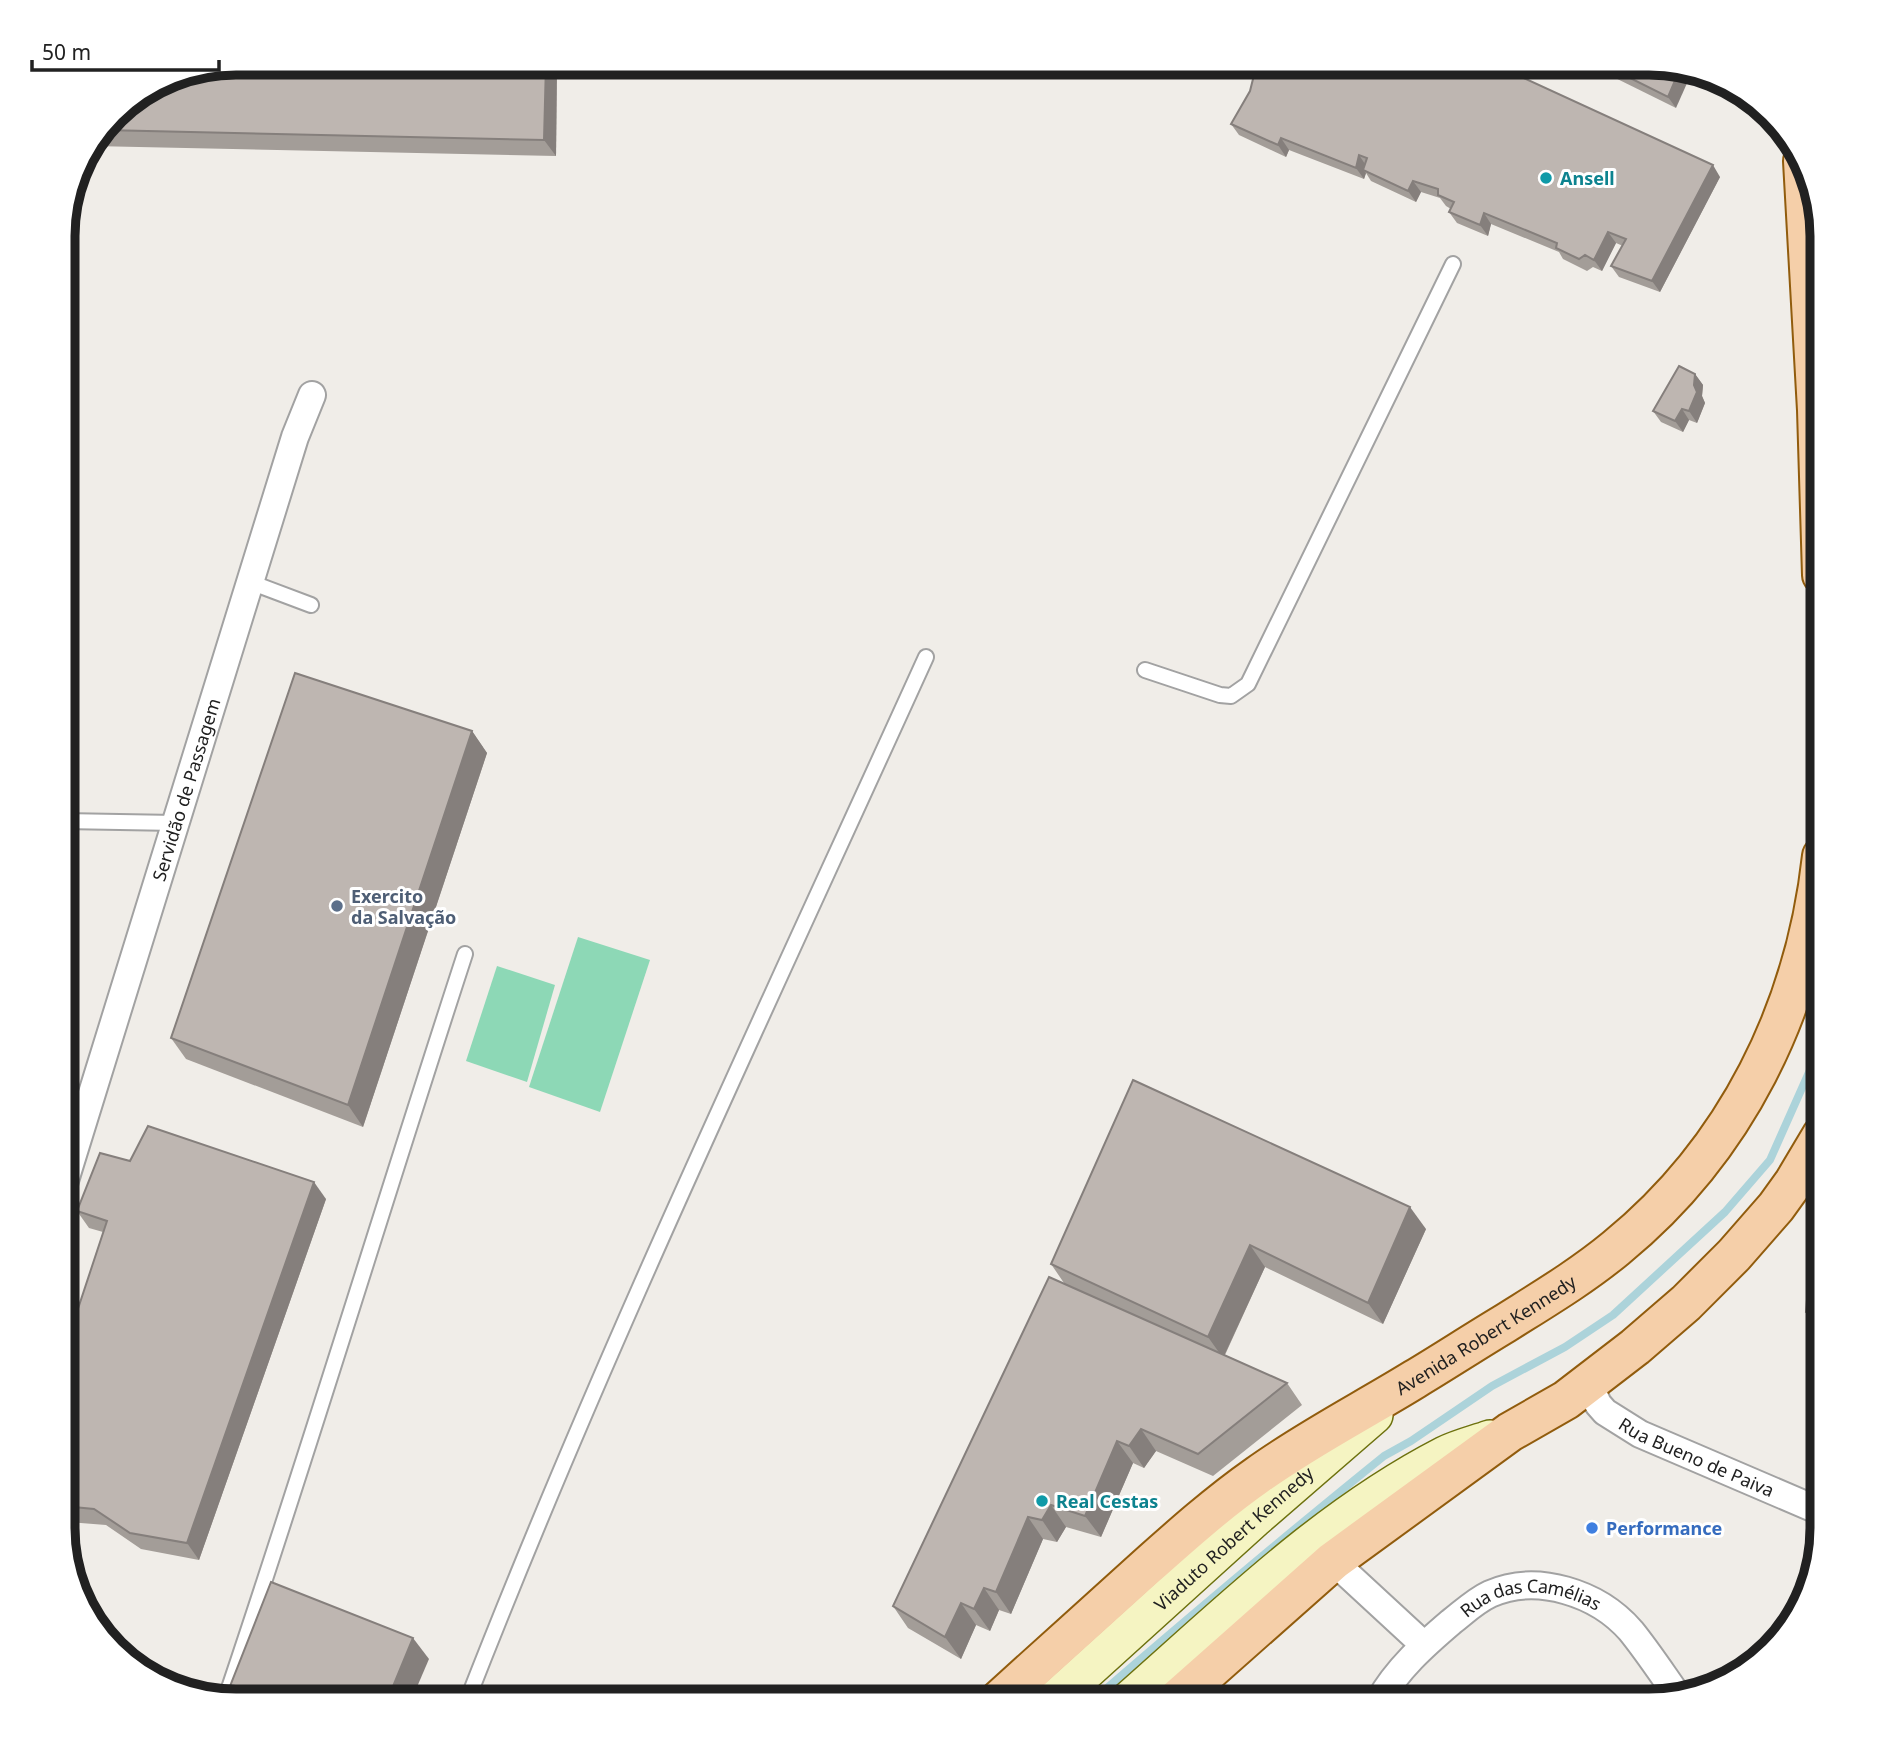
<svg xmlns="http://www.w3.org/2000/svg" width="1885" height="1764" font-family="'Noto Sans',sans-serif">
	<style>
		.pitch { fill: #8dd8b6 }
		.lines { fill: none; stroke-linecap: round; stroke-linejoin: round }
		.stream { stroke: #acd3da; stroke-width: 8 }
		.service-casing { stroke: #a2a2a2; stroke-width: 18 }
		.minor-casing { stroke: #a2a2a2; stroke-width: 30 }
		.secondary-casing { stroke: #6d710e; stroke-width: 40 }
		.primary-casing { stroke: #915c0d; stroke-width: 42 }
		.service { stroke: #fff; stroke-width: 14 }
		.minor { stroke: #fff; stroke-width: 26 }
		.secondary { stroke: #f5f4c2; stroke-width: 37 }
		.primary { stroke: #f5cfa9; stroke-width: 38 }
		.wall { fill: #a39d98 }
		.shaded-wall { fill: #857f7c }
		.building { fill: #beb6b1; stroke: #857f7c; stroke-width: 2 }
		.culture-dot { fill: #0f9aa8; stroke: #fff; stroke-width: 2.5 }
		.service-dot { fill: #5c6f8a; stroke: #fff; stroke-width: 2.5 }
		.shop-dot { fill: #3f7fe0; stroke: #fff; stroke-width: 2.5 }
		.labels { text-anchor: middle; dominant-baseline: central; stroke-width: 6; stroke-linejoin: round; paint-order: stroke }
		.culture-label { font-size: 18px; font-weight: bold; fill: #0d838f; stroke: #fff; text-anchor: start }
		.street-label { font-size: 18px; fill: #212121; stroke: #fff }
		.service-label { font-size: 18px; font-weight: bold; fill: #4e5e75; stroke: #fff; text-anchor: start }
		.shop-label { font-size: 18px; font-weight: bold; fill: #366cbe; stroke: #fff; text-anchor: start }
		.rim { fill: none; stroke: #212121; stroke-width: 9 }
	</style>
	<rect width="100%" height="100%" fill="#f0ede8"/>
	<!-- pitch -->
	<g class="pitch">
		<path d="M578 937 650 960 600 1112 529 1087Z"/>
		<path d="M497 966 555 985 527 1082 466 1061Z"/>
	</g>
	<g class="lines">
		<!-- stream -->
		<path class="stream" d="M1092 1701C1188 1618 1285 1536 1384 1456L1411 1441 1492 1386 1565 1347 1613 1315 1725 1212 1770 1160 1822 1043"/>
		<defs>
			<g id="service">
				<path d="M250 582 311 605"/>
				<path d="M1145 670 1220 695 1231 696 1248 684 1453 264"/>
				<path d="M63 821 176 823"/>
				<path d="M226 1697C309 1451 384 1202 465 954"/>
				<path d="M467 1701C605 1347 769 1003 926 657"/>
			</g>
			<g id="minor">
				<path id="s1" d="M63 1187 295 437 312 395"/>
				<path id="s2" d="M1589 1383 1598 1404 1605 1412 1640 1434 1822 1512"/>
				<path d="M1333 1561 1424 1645"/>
				<path id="s3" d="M1379 1701C1397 1669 1424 1645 1451 1622 1464 1612 1475 1601 1490 1594 1537 1573 1598 1593 1631 1631 1648 1652 1663 1675 1678 1696"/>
			</g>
			<g id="secondary">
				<path id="s4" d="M1053 1701 1254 1519 1374 1415"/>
				<path d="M1128 1701C1228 1613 1326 1516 1445 1455 1459 1448 1476 1444 1490 1439"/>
			</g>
			<g id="primary">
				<path d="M1803 161 1817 410 1822 575"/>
				<path id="s5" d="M998 1701C1047 1657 1095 1613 1144 1569 1181 1536 1218 1503 1258 1475 1308 1439 1363 1411 1415 1379 1445 1361 1474 1342 1504 1324 1542 1300 1581 1277 1616 1248 1736 1150 1805 1010 1822 856"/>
				<path d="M1175 1701 1333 1561 1510 1432 1566 1400 1635 1347 1686 1303 1734 1255 1776 1207 1794 1182 1822 1135"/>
			</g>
		</defs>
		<!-- service casing -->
		<use href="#service" class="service-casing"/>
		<!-- minor casing -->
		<use href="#minor" class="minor-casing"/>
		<!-- secondary casing -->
		<use href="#secondary" class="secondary-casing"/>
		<!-- primary casing -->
		<use href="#primary" class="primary-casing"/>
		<!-- service -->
		<use href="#service" class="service"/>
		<!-- minor -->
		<use href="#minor" class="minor"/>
		<!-- secondary -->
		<use href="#secondary" class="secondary"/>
		<!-- primary -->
		<use href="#primary" class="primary"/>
	</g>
	<!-- wall -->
	<g class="wall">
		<path d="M557 63 556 156 92 146 122 106Z"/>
		<path d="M1585 63H1659L1676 108Z"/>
		<path d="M1231 124 1720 177 1660 292 1619 277 1611 266 1623 246 1616 243 1602 271 1593 267 1587 271 1563 259 1559 252 1491 224 1488 236 1457 223 1449 212 1451 209 1446 206 1440 198 1421 192 1416 202 1371 181 1366 173 1364 179 1289 150 1286 157 1239 135Z"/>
		<path d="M1695 374 1703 385 1702 396 1705 403 1697 423 1689 420 1683 432 1661 422 1653 411Z"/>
		<path d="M472 731 487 753 363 1127 186 1059 171 1038Z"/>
		<path d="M130 1161 326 1199 199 1560 141 1549 106 1525 68 1522 63 1520V1354L103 1232 89 1228 77 1211Z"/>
		<path d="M1426 1229 1383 1324 1265 1267 1225 1355 1287 1383 1302 1405 1213 1476 1156 1451 1144 1468 1133 1463 1101 1537 1066 1527 1057 1542 1043 1539 1011 1614 999 1610 990 1631 976 1625 961 1659 908 1628 893 1606 1064 1283 1051 1264Z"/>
		<path d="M1822 1264V1335L1806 1312Z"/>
	</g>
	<!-- shaded-wall -->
	<g class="shaded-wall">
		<path d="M546 63H557L556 156 544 140Z"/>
		<path d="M1680 69 1692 72 1676 108 1668 97Z"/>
		<path d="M1281 138 1289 150 1286 157 1278 145Z"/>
		<path d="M1359 155 1367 167 1363 170 1366 173 1364 179 1356 168Z"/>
		<path d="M1713 165 1720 177 1660 292 1652 281Z"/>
		<path d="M1413 181 1421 192 1416 202 1408 191Z"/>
		<path d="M1484 213 1491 224 1488 236 1480 225Z"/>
		<path d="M1608 232 1616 243 1602 271 1594 260Z"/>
		<path d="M1695 374 1703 385 1702 396 1705 403 1697 423 1689 411Z"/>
		<path d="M1682 409 1689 420 1683 432 1675 421Z"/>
		<path d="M472 731 487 753 363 1127 348 1105Z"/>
		<path d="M314 1182 326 1199 199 1560 187 1543Z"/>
		<path d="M1410 1207 1426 1229 1383 1324 1368 1303Z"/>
		<path d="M1250 1245 1265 1267 1223 1358 1208 1337Z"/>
		<path d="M1141 1429 1156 1451 1144 1468 1129 1446Z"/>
		<path d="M1117 1441 1133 1463 1101 1537 1085 1516Z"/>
		<path d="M1051 1505 1066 1527 1057 1542 1042 1520Z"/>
		<path d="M1028 1517 1043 1539 1011 1614 996 1592Z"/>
		<path d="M984 1588 999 1610 990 1631 974 1609Z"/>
		<path d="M961 1603 976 1625 961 1659 945 1637Z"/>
		<path d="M413 1638 429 1659 411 1701H387Z"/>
	</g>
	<!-- building -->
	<g class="building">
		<path d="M237 63H546L544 140 104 130 122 106 171 76Z"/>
		<path d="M1257 63H1491L1713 165 1652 281 1611 266 1626 239 1608 232 1594 260 1585 255 1579 259 1556 248 1557 243 1484 213 1480 225 1449 212 1454 202 1438 195V189L1413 181 1408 191 1363 170 1367 158 1359 155 1356 168 1281 138 1278 145 1231 124 1250 91Z"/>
		<path d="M1600 63H1659L1680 69 1668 97Z"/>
		<path d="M1679 366 1695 374 1694 385 1697 392 1689 411 1682 409 1675 421 1653 411Z"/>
		<path d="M295 673 472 731 348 1105 171 1038Z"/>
		<path d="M1133 1080 1410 1207 1368 1303 1250 1245 1208 1337 1051 1264Z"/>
		<path d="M148 1126 314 1182 187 1543 130 1533 94 1509 63 1506V1354L107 1221 77 1211 100 1153 130 1161Z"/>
		<path d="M1810 1263 1822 1264V1314L1806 1312Z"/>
		<path d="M1049 1277 1287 1383 1198 1454 1141 1429 1129 1446 1117 1441 1085 1516 1051 1505 1042 1520 1028 1517 996 1592 984 1588 974 1609 961 1603 945 1637 893 1606Z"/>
		<path d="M271 1582 413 1638 387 1701H237L225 1699Z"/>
	</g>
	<!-- markers -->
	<g class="culture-dot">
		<circle cx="1546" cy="178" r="7"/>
		<circle cx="1042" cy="1501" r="7"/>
	</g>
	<circle class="service-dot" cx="337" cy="906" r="7"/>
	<circle class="shop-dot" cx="1592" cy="1528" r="7"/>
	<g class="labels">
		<!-- culture labels -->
		<g class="culture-label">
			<text x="1560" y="178">Ansell</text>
			<text x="1056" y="1501">Real Cestas</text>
		</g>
		<!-- street labels -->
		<g class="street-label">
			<text stroke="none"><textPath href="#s1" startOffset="416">Servidão de Passagem</textPath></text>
			<text stroke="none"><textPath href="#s5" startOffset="612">Avenida Robert Kennedy</textPath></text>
			<text stroke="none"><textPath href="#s2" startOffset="136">Rua Bueno de Paiva</textPath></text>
			<text stroke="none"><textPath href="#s4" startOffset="243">Viaduto Robert Kennedy</textPath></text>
			<text stroke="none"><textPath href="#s3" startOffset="196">Rua das Camélias</textPath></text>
		</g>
		<!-- service labels -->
		<g class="service-label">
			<text x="351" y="896">Exercito<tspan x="351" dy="21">da Salvação</tspan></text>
		</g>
		<!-- shop labels -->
		<g class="shop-label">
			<text x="1606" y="1528">Performance</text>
		</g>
	</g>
	<!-- crop -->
	<path d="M0 0H1885V1764H0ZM236 75H1649A161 161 0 0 1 1810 236V1528A161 161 0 0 1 1649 1689H236A161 161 0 0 1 75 1528V236A161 161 0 0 1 236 75Z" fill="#fff" fill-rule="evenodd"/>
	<path class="rim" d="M236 75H1649A161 161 0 0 1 1810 236V1528A161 161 0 0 1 1649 1689H236A161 161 0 0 1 75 1528V236A161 161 0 0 1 236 75Z"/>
	<!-- scale -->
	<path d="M32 60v10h187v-10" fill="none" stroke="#212121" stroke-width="3.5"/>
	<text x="42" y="60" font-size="21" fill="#212121" stroke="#ffffff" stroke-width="5" paint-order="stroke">50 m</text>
</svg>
